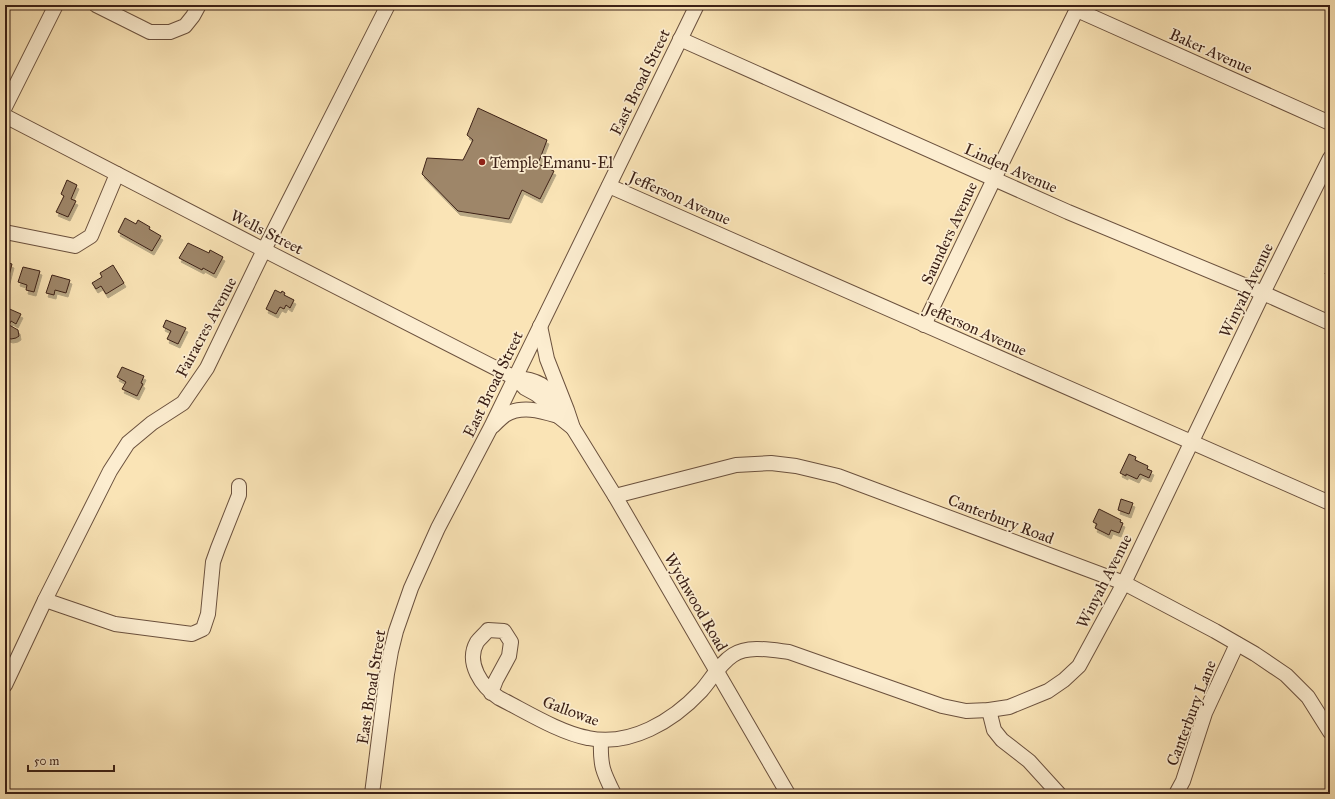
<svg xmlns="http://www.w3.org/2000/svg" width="1335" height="799" font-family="'IM FELL Great Primer',serif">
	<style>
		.building { fill: #9e8669; stroke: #3b2016; filter: url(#shadow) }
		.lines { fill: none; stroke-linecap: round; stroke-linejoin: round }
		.minor-casing { stroke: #6b513e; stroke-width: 16 }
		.minor { stroke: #fcedd0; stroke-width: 14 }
		.poi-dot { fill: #8f2418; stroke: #fcedd0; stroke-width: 1.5 }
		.labels { text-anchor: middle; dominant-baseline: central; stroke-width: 3.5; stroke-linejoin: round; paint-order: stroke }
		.street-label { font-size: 16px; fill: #3b2016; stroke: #fcedd0 }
		.poi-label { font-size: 16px; fill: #3b2016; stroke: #fcedd0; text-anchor: start }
	</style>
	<defs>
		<filter id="shadow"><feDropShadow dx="2" dy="4" stdDeviation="0" flood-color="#0004"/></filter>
	</defs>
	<rect width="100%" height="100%" fill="#fae4b6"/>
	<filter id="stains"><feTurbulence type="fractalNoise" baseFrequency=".005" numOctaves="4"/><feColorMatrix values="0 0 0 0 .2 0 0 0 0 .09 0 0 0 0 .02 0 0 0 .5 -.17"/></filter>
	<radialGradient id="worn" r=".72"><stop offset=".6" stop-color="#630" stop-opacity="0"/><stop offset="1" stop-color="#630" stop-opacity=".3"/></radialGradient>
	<!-- building -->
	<g class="building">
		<path d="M478 108 547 140 538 164 554 171 540 199 522 190 509 219 458 211 422 174 427 158 463 160 473 140 467 135Z"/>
		<path d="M67 180 77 185 71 199 76 201 68 217 56 212 64 196 61 194Z"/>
		<path d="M125 218 136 224 138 220 150 227 149 229 161 236 152 251 118 232Z"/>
		<path d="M188 243 209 253 210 250 223 257 214 274 203 268 202 270 179 258Z"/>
		<path d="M5 262 12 264 7 283H5Z"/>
		<path d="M1330 262V277L1325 274Z"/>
		<path d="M113 265 124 283 106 294 101 286 96 289 92 283 102 277 100 273Z"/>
		<path d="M23 267 40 271 34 292 26 290 27 285 18 282Z"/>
		<path d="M52 275 70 280 66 293 55 290 54 295 46 293Z"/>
		<path d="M275 290 281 293 282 291 285 293 284 295 294 300 290 308 286 305 284 309 280 307 276 314 266 309Z"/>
		<path d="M5 307 21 314 16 324 11 321 9 325 18 330 19 336 16 338 11 339 5 337Z"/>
		<path d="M166 320 186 328 178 344 167 339 171 331 163 327Z"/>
		<path d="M122 367 144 376 141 383 143 384 137 396 122 389 126 382 117 377Z"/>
		<path d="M1129 454 1136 457 1135 460 1148 466 1147 469 1152 471 1149 478 1140 474 1137 479 1126 474V476L1120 473Z"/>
		<path d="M1121 499 1133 503 1129 514 1118 510Z"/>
		<path d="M1099 509 1121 520 1120 522 1123 523 1119 533 1111 530 1109 535 1095 528 1097 524 1093 522Z"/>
	</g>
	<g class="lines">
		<defs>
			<g id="minor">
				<path d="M96 5 150 32H170L185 26 193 16 199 5"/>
				<path d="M1077 10 1330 123"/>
				<path d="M680 39 1068 212 1263 293 1330 323"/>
				<path d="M5 107 56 5"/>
				<path d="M5 116 264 250 515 378 525 388 536 394 546 402 558 416 573 428"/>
				<path d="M609 186 1330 503"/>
				<path d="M5 232 75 246 91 236 117 174"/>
				<path d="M924 325 994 179 1079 5"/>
				<path d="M540 326 547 359 567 410 573 428 615 496 788 794"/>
				<path d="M515 378C538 379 546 386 561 403"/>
				<path d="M493 426C497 422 501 418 505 415 522 405 541 411 558 416"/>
				<path d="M615 496 736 465 771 463 796 466 838 476 1124 583 1215 631 1255 654 1286 675 1308 697 1330 732"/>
				<path d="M45 600 115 624 192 634 203 629 208 614 213 562 218 548 239 495V486"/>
				<path d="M5 685 45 600 110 471 128 443 152 423 183 403 207 368 264 250 388 5"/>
				<path d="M491 693 496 680 509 656 511 642 504 631 488 630C485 634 480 638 477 642 465 663 482 687 499 698 525 711 560 733 588 738 630 747 673 721 701 691 711 680 719 664 733 655 748 645 772 650 789 652L942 706 966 711 989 710 1009 707 1048 691 1064 680 1079 666 1124 583 1263 293 1330 158"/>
				<path d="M989 710 994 730 1002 740 1029 761 1059 794"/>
				<path d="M601 740C600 766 603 772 614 794"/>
				<path d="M372 794 387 674 391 651 396 631 411 588 438 528 491 427 697 5"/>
				<path d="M1176 794 1183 781 1205 713 1237 644"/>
			</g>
		</defs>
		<!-- minor casing -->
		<use href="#minor" class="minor-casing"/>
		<!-- minor -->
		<use href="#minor" class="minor"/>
	</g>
	<!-- markers -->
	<circle class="poi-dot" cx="482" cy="162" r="4"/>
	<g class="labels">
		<!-- street labels -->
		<g class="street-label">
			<text transform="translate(1211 51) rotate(24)">Baker Avenue</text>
			<text transform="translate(640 82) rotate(-64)">East Broad Street</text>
			<text transform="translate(1011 168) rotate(24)">Linden Avenue</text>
			<text transform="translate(680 198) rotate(24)">Jefferson Avenue</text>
			<text transform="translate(267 232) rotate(27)">Wells Street</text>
			<text transform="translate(949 233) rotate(-65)">Saunders Avenue</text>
			<text transform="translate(1246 290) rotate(-64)">Winyah Avenue</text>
			<text transform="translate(206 327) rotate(-62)">Fairacres Avenue</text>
			<text transform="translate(976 329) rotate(24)">Jefferson Avenue</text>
			<text transform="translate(493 384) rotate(-64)">East Broad Street</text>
			<text transform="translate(1001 519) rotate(21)">Canterbury Road</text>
			<text transform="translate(1104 581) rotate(-63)">Winyah Avenue</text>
			<text transform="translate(696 602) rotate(60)">Wychwood Road</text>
			<text transform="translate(371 687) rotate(-81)">East Broad Street</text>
			<text transform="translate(571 711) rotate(20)">Gallowae</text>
			<text transform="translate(1191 713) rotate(-69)">Canterbury Lane</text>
		</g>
		<!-- poi labels -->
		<g class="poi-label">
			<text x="490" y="162">Temple Emanu-El</text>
		</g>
	</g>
	<!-- margin -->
	<rect width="1335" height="799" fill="none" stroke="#fae4b6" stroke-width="20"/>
	<rect x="6" y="6" width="1323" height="787" fill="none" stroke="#3b2016" stroke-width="2"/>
	<rect x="10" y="10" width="1315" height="779" fill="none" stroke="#3b2016"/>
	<!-- scale -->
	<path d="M28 765v6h86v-6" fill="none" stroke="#3b2016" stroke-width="2"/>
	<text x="34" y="765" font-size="12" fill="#3b2016" stroke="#fcedd0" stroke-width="3" paint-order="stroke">50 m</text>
	<rect width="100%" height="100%" filter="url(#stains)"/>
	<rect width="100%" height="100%" fill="url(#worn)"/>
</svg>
